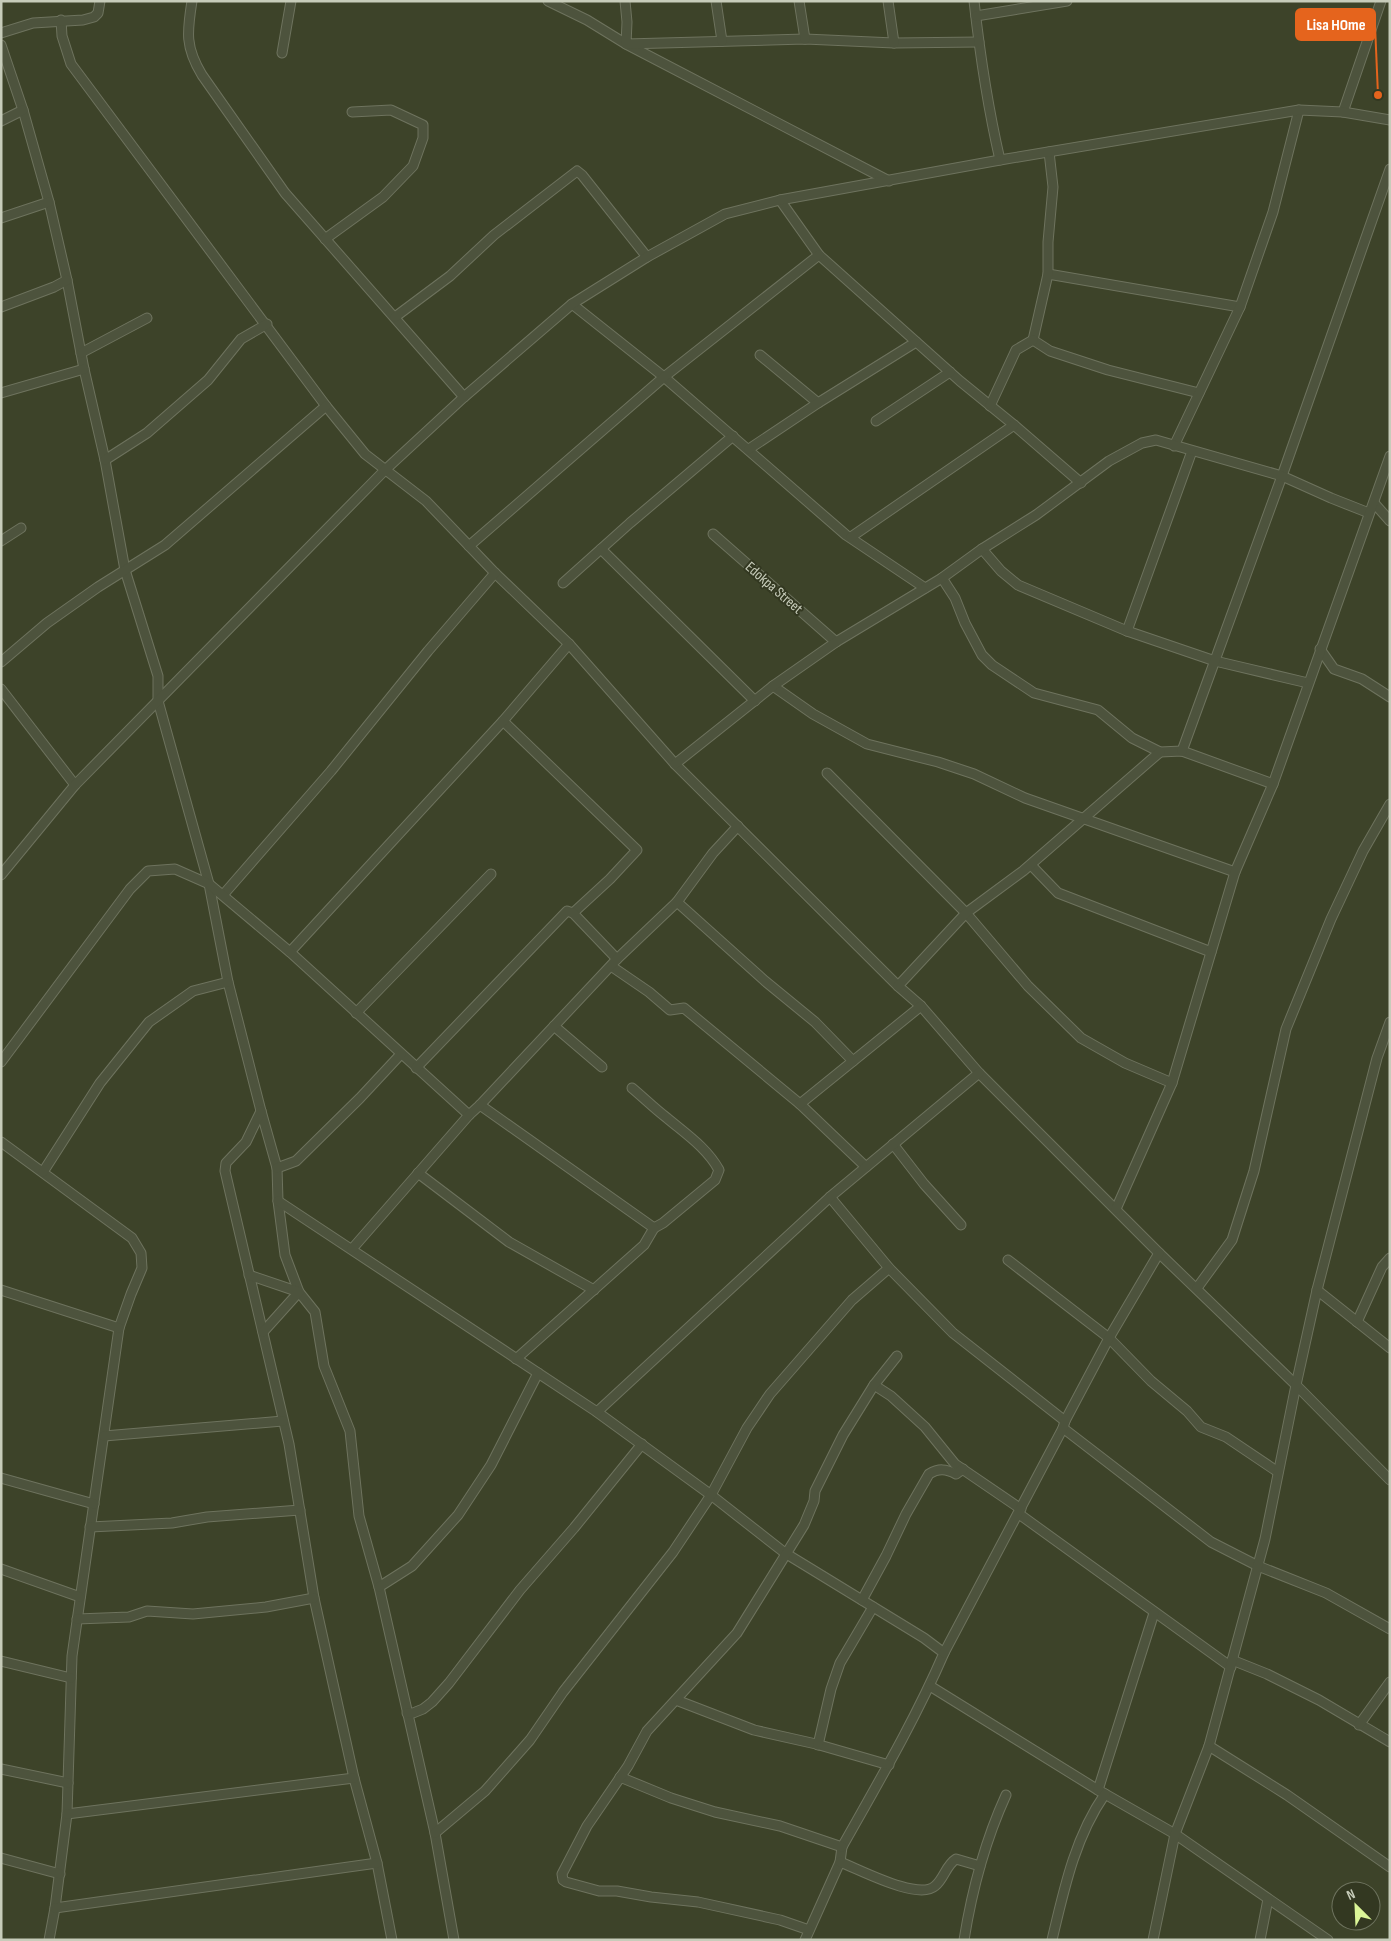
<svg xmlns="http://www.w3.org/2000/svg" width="1391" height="1941" font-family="'Sofia Sans Condensed',sans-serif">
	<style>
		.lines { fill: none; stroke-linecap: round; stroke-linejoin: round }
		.minor-casing { stroke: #6e735e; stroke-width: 11 }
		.minor { stroke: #4d533d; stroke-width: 9 }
		.labels { text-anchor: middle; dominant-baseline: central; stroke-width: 4; stroke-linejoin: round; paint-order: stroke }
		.street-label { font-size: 15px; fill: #c7ccba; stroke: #333821 }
		.leader { fill: none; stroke: #e5641d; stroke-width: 2 }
		.callout-dot { fill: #e5641d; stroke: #333821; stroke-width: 2 }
		.callout { fill: #e5641d; stroke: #e5641d; stroke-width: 2 }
		.callout-label { font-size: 16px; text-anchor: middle; font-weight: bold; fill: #fff }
	</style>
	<rect width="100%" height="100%" fill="#3d4329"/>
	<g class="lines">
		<defs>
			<g id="minor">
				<path d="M192 1C187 32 185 47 202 75L285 193 464 397"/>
				<path d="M548 1 587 20 626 44 889 181"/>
				<path d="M625 1 627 22 626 44 805 39 894 43 979 42"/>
				<path d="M716 1 722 41"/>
				<path d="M799 1 805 39"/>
				<path d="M888 1 894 43"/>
				<path d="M974 1C980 55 988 108 1000 160"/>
				<path d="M976 16 1067 1"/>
				<path d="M61 20 62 36 71 64 326 406 365 454 426 501 495 573 569 644 675 764 898 986 921 1006 979 1073 1159 1253 1296 1385 1390 1480"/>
				<path d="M1 33 33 23 83 20 94 17 98 13 100 1"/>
				<path d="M1 45 23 110 49 202 67 280 84 369 105 460 125 570 158 676V701L209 884 228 982 261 1111 277 1168 278 1201 285 1255 299 1292 315 1312 324 1366 350 1431 359 1516 379 1587 435 1833 454 1940"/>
				<path d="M282 53 291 1"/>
				<path d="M1343 112 1381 1"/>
				<path d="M1 121 23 110"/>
				<path d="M780 200 819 255 960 381 1014 425 1081 483"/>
				<path d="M1 218 49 202"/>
				<path d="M325 239 383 197 413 166 423 138V125L391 110 352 112"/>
				<path d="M1048 274 1240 307"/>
				<path d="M572 304 664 377 846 535 925 588"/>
				<path d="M1 307 54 287 67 280"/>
				<path d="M395 317 450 276 494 235 577 171 582 175 647 257"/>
				<path d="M1033 340 1048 274V242L1053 187 1049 152"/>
				<path d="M1033 340 1050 351 1108 370 1199 393"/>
				<path d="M81 353 147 318"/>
				<path d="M760 355 818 403"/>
				<path d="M1 393 84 369"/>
				<path d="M990 406 1016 350 1033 340"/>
				<path d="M876 421 950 372"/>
				<path d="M1174 446 1240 307 1273 212 1299 110"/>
				<path d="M749 449 818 403 916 342"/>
				<path d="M105 460 147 433 208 380 241 339 267 324"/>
				<path d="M1374 503 1390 521"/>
				<path d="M713 534 836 642"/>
				<path d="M851 537 1014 425"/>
				<path d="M1 541 21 528"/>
				<path d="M469 546 664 377 819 255"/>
				<path d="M601 549 755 701"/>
				<path d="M982 549 1001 571 1018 585 1127 631 1215 661 1308 683"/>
				<path d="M942 578 955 598 965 623 982 655 992 665 1034 693 1098 710 1132 738 1160 752 1182 751 1273 784"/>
				<path d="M563 583 630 523 733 436"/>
				<path d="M1127 631 1192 451"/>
				<path d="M1320 649 1334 669 1362 679 1390 697"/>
				<path d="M1 662 47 623 98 587 165 545 326 406"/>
				<path d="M773 686 813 714 867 744 938 762 974 774 1025 798 1235 872"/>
				<path d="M1 689 75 785"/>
				<path d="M503 721 637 850 610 879 573 913"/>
				<path d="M1182 751 1282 476 1390 169"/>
				<path d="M675 764 773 686 836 642 942 578 982 549 1036 515 1109 461 1142 443 1156 440 1282 476 1331 498 1369 513"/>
				<path d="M827 773 966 913 1028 986 1081 1038 1125 1063 1172 1083"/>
				<path d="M1031 865 1058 893 1211 952"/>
				<path d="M1 875 75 785 385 470 464 397 572 304 647 257 725 214 780 200 1000 160 1299 110 1343 112 1390 120"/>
				<path d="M223 895 331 771 428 651 495 573"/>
				<path d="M677 902 765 981 815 1022 853 1061"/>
				<path d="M290 952 503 721 569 644"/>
				<path d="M611 966 649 992 670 1010 684 1008 800 1104 866 1167"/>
				<path d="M898 986 966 913 1023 871 1160 752"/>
				<path d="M356 1013 491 874"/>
				<path d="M554 1026 602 1067"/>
				<path d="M1 1062 130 889 148 871 175 869 209 884 290 952 469 1115"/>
				<path d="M416 1068 567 911 573 913 617 959"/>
				<path d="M632 1088C644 1098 655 1109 667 1118 686 1134 707 1148 719 1170L715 1180 663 1223 654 1228"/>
				<path d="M800 1104 921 1006"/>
				<path d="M480 1105 654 1228 644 1245 516 1359"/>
				<path d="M261 1111 246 1142 226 1163 225 1171 289 1444 314 1598 354 1778 377 1863 392 1940"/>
				<path d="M1 1142 132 1238 141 1253 142 1268 131 1294 119 1328 72 1656 67 1814 55 1908 49 1940"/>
				<path d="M893 1144 924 1184 961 1225"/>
				<path d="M277 1168 296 1161 360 1098 401 1054"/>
				<path d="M43 1172 100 1083 149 1022 193 991 228 982"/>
				<path d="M418 1173 509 1242 594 1290"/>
				<path d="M830 1197 889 1268 953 1333 1065 1421"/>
				<path d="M278 1201 597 1412 711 1495 785 1553 924 1638 944 1653C915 1720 878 1783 842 1847L840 1862 805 1940"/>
				<path d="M1116 1209 1172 1083 1235 872 1273 784 1390 456"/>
				<path d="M352 1249 469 1115 480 1105 617 959 677 902 713 853 738 826"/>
				<path d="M1008 1260 1109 1338 1151 1381 1187 1411 1201 1427 1226 1437 1278 1472"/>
				<path d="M249 1275 299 1292 263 1332"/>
				<path d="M1197 1288 1232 1240 1254 1171 1286 1029 1331 919 1363 851 1390 804"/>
				<path d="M1 1290 119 1328"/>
				<path d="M1317 1290 1390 1348"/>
				<path d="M1357 1322 1382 1267 1390 1258"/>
				<path d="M874 1385 891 1396 925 1427 955 1464 1021 1509"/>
				<path d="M597 1412 830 1197 979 1073"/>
				<path d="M1063 1428 1211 1542 1258 1566 1326 1593 1390 1629"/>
				<path d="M104 1436 283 1421"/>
				<path d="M1 1478 94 1504"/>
				<path d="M1019 1514 1231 1667"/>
				<path d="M90 1527 172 1523 207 1517 300 1510"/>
				<path d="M1 1569 80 1597"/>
				<path d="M379 1587 412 1566 458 1515 491 1465 538 1373"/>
				<path d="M862 1600 886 1556 906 1514 929 1474C939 1468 946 1469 956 1474L963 1469"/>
				<path d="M77 1619 129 1617 147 1611 193 1614 266 1607 314 1598"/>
				<path d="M944 1653 1063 1428 1065 1421 1109 1338 1159 1253"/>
				<path d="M1232 1660 1267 1674 1319 1700 1390 1742"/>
				<path d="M1 1661 71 1678"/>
				<path d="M930 1686 1098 1790 1175 1834 1328 1940"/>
				<path d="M676 1700 754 1730 816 1744 889 1765"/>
				<path d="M407 1713H413L423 1709 432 1702 449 1683 520 1590 574 1528 642 1444"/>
				<path d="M1359 1725 1390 1682"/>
				<path d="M818 1745 831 1689 840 1663 873 1607"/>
				<path d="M1209 1746 1287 1795 1390 1867"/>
				<path d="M1 1769 68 1783"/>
				<path d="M620 1777 671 1798 715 1812 780 1826 842 1847"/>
				<path d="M1098 1790 1154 1613"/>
				<path d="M67 1814 354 1778"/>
				<path d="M435 1833 485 1791 530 1740 563 1692 673 1552 711 1495 747 1428 770 1394 852 1300 889 1268"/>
				<path d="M1 1858 60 1874"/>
				<path d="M840 1862C859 1869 918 1901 935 1886 944 1879 946 1865 956 1859L980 1866"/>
				<path d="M55 1908 377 1863"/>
				<path d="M809 1930 780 1920 698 1902 651 1897 617 1891H599L566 1882 563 1880 562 1874 587 1826 628 1766 647 1731 737 1633 804 1525 814 1501 815 1491 843 1435 874 1385 897 1356"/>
				<path d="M964 1940C972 1890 985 1841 1006 1795"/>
				<path d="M1052 1940C1064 1889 1075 1837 1105 1794"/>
				<path d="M1153 1940 1175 1834 1209 1746 1265 1539 1296 1385 1317 1290 1377 1058 1390 1022"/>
				<path d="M1260 1940 1268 1899"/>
			</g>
		</defs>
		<!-- minor casing -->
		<use href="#minor" class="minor-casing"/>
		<!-- minor -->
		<use href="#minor" class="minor"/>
	</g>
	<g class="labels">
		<!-- street labels -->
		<g class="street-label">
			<text transform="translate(774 588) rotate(41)">Edokpa Street</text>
		</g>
	</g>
	<!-- callouts -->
	<path class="leader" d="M1378 95L1375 25"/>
	<circle class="callout-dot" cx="1378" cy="95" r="5"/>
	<rect class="callout" x="1296" y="9" width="79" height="31" rx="5"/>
	<g class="callout-label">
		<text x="1336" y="30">Lisa HOme</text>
	</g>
	<!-- border -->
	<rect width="1391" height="1941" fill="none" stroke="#c7ccba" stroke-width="5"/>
	<!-- north arrow -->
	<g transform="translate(1356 1906) rotate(336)"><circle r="24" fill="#333821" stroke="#6e735e"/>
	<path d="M0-4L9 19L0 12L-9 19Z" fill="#dbf597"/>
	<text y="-8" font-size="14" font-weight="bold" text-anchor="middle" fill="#c7ccba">N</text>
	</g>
</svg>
